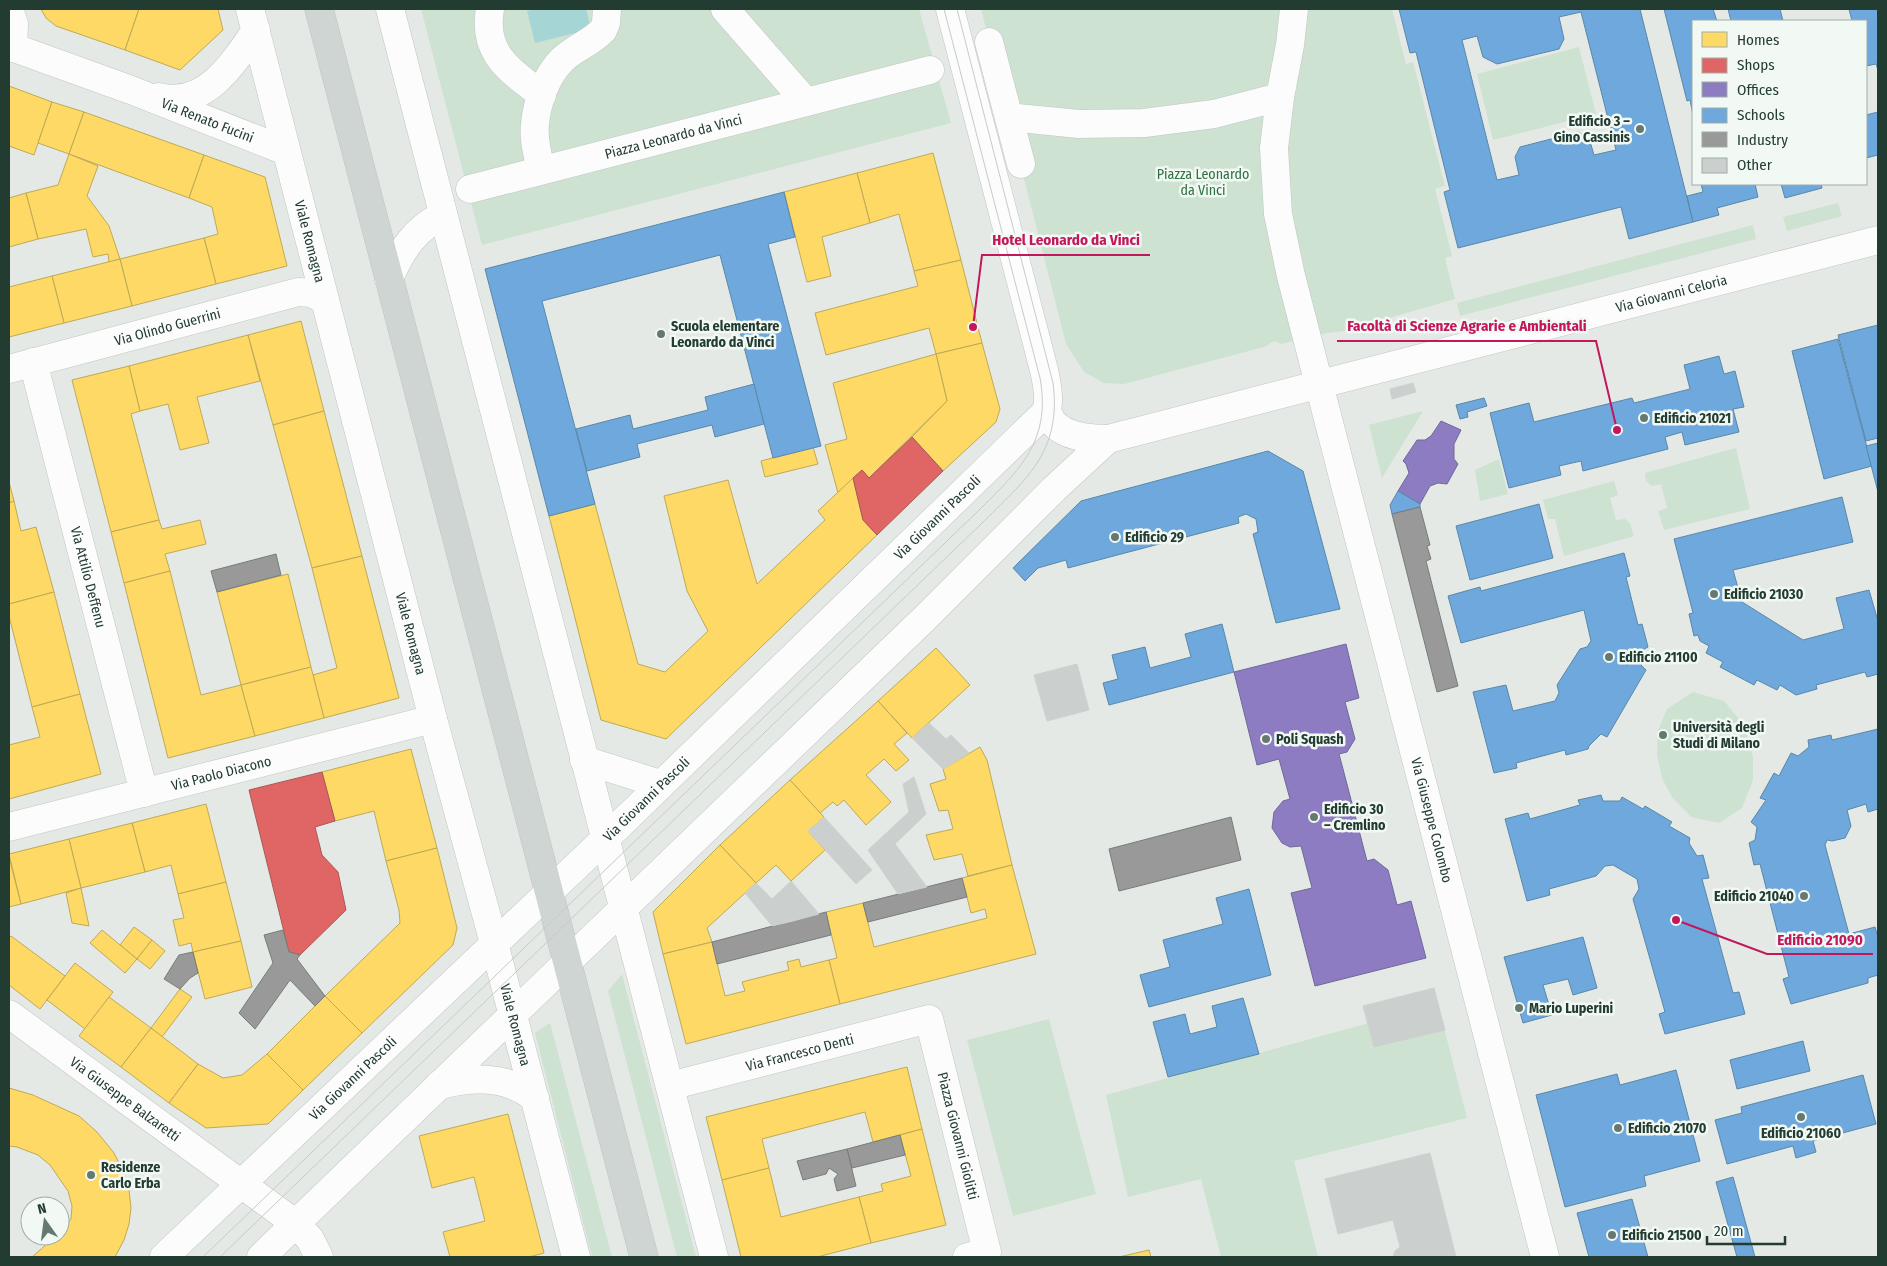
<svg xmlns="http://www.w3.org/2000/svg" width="1887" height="1266" font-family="'Fira Sans Condensed',sans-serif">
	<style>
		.green { fill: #cde2d1 }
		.water { fill: #a6d5d6 }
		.homes { fill: #ffd966; stroke: #bdaa56 }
		.shops { fill: #e06666; stroke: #a75956 }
		.offices { fill: #8e7cc3; stroke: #6e6998 }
		.schools { fill: #6fa8dc; stroke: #5888a9; fill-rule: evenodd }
		.industry { fill: #999; stroke: #757d7a }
		.building { fill: #cbd0ce; stroke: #cdd2cf }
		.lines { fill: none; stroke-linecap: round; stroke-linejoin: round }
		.minor-casing { stroke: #c1c6c3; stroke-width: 29 }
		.major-casing { stroke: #bdc5c2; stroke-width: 29 }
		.minor { stroke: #fbfcfb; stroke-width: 28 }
		.major { stroke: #ced5d2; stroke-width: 28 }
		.tram { stroke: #c7cac9; stroke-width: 1 }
		.poi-dot { fill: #667971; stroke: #f2f8f4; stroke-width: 2 }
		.labels { text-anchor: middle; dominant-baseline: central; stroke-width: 5; stroke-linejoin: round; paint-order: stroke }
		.street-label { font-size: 14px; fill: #223c32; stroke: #f2f8f4 }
		.poi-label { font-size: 14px; font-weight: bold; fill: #223c32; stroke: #f2f8f4; text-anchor: start }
		.park-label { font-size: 14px; fill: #2e7140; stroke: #f2f8f4 }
		.leader { fill: none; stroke: #c2185b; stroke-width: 2 }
		.callout-dot { fill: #c2185b; stroke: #f2f8f4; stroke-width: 2 }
		.callout-label { font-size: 15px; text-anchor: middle; font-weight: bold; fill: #c2185b; stroke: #f2f8f4; stroke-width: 5; stroke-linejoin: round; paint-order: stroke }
	</style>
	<rect width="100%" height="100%" fill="#e4e9e6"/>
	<!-- green -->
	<g class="green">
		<path d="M421 9H919L951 123 482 245Z"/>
		<path d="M981 9H1392L1406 64 1413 62 1445 186 1435 189 1452 256 1445 258 1455 299 1344 331 1327 333 1281 344 1274 341 1264 347 1124 384 1104 383 1084 372 1066 344Z"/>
		<path d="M1579 47 1596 114 1493 140 1477 74Z"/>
		<path d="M1838 203 1842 216 1787 231 1783 217Z"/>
		<path d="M1753 225 1756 239 1460 316 1457 303Z"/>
		<path d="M1423 411 1382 478 1369 425Z"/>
		<path d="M1736 448 1750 509 1664 530 1658 511 1667 508 1661 484 1652 486 1646 481 1645 473Z"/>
		<path d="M1499 459 1508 494 1480 501 1475 470Z"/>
		<path d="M1614 481 1618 495 1610 498 1616 520 1625 519 1630 523 1634 536 1564 556 1555 519H1548L1543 500Z"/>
		<path d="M1693 692 1724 701 1739 719 1748 737 1753 758V780L1742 808 1719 823 1691 817 1672 797 1662 778 1657 755 1658 731 1667 709Z"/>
		<path d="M622 974 696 1257H677L608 991Z"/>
		<path d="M1438 1004 1467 1118 1294 1161 1318 1257H1221L1201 1179 1128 1197 1106 1095Z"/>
		<path d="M1049 1019 1096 1194 1013 1216 967 1040Z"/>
		<path d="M550 1023 612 1257H592L535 1033Z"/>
	</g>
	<!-- water -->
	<path class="water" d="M537 9H586L591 29 535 43 527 11Z"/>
	<!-- homes -->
	<g class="homes">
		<path d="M41 9H139L125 50 56 26 46 18Z"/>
		<path d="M139 9H218L223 30 180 70 125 50Z"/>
		<path d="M9 86 52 102 34 155 9 146Z"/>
		<path d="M52 102 84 112 69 154 38 143Z"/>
		<path d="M84 112 204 155 189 198 69 154Z"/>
		<path d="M933 153 961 260 914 271 899 214 870 223 857 173Z"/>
		<path d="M69 154 98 166 87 196 109 226 120 259 109 262 108 254 93 257 86 229 38 239 26 193 58 185Z"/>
		<path d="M204 155 265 177 287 266 216 284 204 238 218 234 212 207 189 198Z"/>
		<path d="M857 173 870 223 822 237 831 276 807 282 784 192Z"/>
		<path d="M26 193 38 239 9 247V198Z"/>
		<path d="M204 238 216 284 132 306 120 259Z"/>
		<path d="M120 259 132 306 64 323 52 276Z"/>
		<path d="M961 260 982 343 936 354 929 328 826 355 815 313 918 286 914 271Z"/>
		<path d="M52 276 64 323 9 337V287Z"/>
		<path d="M301 321 324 411 273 425 248 335Z"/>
		<path d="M248 335 260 381 197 397 209 443 180 450 168 404 140 411 129 366Z"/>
		<path d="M982 343 1000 409 996 422 943 471 912 437 947 401 936 354Z"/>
		<path d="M936 354 947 401 869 478 862 470 838 493 825 445 847 439 833 383Z"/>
		<path d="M129 366 140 411 131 414 159 520 111 532 72 380Z"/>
		<path d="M324 411 362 556 312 568 273 425Z"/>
		<path d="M813 447 818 464 765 477 761 461Z"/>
		<path d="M853 478 863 520 877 535 666 739 601 720 549 516 595 504 638 664 665 672 708 631 687 591 664 496 728 480 757 584 825 520 818 511Z"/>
		<path d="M9 482 14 501 9 503Z"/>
		<path d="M14 501 21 531 36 527 54 592 9 604V503Z"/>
		<path d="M159 520 162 529 200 520 206 544 165 554 170 571 124 583 111 532Z"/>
		<path d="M362 556 399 698 324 718 313 675 337 668 312 568Z"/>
		<path d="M170 571 201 695 241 685 255 736 168 758 124 583Z"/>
		<path d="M288 574 311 667 241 685 217 592Z"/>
		<path d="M54 592 80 694 32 707 9 616V604Z"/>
		<path d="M936 648 970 685 912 738 878 701Z"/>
		<path d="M311 667 324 718 255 736 241 685Z"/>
		<path d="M80 694 101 774 9 799V745L40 737 32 707Z"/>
		<path d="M878 701 907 733 894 744 909 760 896 771 884 759 866 775 891 802 866 825 844 800 837 806 833 802 820 813 790 780Z"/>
		<path d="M980 747 987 760 1012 865 968 876 962 854 934 860 926 835 953 829 948 810 939 811 930 784 946 779 943 769Z"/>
		<path d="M411 749 437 848 386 861 374 811 335 821 322 772Z"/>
		<path d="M790 780 824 817 808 831 825 850 791 881 776 865 756 883 720 845Z"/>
		<path d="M206 804 226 882 178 894 171 865 145 872 132 823Z"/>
		<path d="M132 823 145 872 81 888 69 839Z"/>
		<path d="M69 839 81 888 21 904 9 854Z"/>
		<path d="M720 845 756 883 707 928 712 942 663 954 653 912Z"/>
		<path d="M437 848 457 928 453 945 362 1033 325 996 400 923 399 910 386 861Z"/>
		<path d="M9 857 21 904 9 907Z"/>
		<path d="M1012 865 1036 954 840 1004 829 960 837 958 826 912 863 903 874 947 987 918 985 909 971 913 962 878Z"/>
		<path d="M226 882 241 941 193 952 191 943 179 946 173 920 184 918 178 894Z"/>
		<path d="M81 888 89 926 72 923 66 893Z"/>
		<path d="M134 927 152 940 137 959 120 945Z"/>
		<path d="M102 930 137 959 125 973 90 943Z"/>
		<path d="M11 936 65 976 40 1009 9 985V938Z"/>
		<path d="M152 940 165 951 150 969 137 959Z"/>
		<path d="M241 941 252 987 205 999 193 952Z"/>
		<path d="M712 942 725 996 745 991 742 982 789 970 787 962 799 959 801 967 829 960 840 1004 686 1044 663 954Z"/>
		<path d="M75 963 113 992 85 1029 47 1000Z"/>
		<path d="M180 989 192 997 162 1037 151 1028Z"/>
		<path d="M325 996 362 1033 303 1090 267 1054Z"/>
		<path d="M109 997 151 1028 121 1067 79 1036Z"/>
		<path d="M151 1028 198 1064 169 1103 121 1067Z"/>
		<path d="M267 1054 303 1090 268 1124 206 1128 169 1103 198 1064 223 1078 242 1075Z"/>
		<path d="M907 1067 922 1129 873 1142 865 1112 762 1139 769 1168 722 1180 706 1117Z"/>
		<path d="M9 1088 33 1095 79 1116 97 1132 114 1153 124 1173 129 1190 131 1208 129 1224 124 1240 115 1257H32L56 1236H60V1232L71 1219 72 1206 68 1191 50 1165 38 1155 17 1147 9 1146Z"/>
		<path d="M508 1114 544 1253 529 1257H450L443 1232 485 1221 474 1177 432 1188 419 1136Z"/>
		<path d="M922 1129 946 1225 871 1243 859 1197 883 1191 881 1184 911 1176 900 1135Z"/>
		<path d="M769 1168 781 1217 859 1197 871 1243 817 1257H741L722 1180Z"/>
		<path d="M1149 1250 1151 1257H1119Z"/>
	</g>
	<!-- shops -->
	<g class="shops">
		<path d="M912 437 943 471 877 535 863 520 853 478 862 470 869 478Z"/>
		<path d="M322 772 335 821 315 827 322 855 338 872 346 910 300 955 289 952 249 790Z"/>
	</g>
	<!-- offices -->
	<g class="offices">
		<path d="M1441 421 1461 430 1454 444V459L1458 464 1447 484 1438 483 1430 486 1420 504 1398 491 1409 473 1406 464 1403 461 1417 440H1425L1431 436Z"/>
		<path d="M1346 644 1359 698 1345 702 1355 739 1347 752 1339 754 1343 769 1367 861 1374 859 1388 870 1397 905 1411 901 1426 958 1315 986 1291 893 1312 888 1301 846 1290 847 1282 843 1272 828 1274 812 1283 801 1290 799 1279 759 1257 765 1234 672Z"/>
	</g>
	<!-- schools -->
	<g class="schools">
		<path d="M1399 9H1640L1693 222 1629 239 1621 207 1458 248 1444 192 1450 190 1416 52 1410 53ZM1581 12 1616 150 1594 155 1589 138 1578 132 1520 147 1515 157 1519 175 1497 180 1462 40 1477 36 1483 57 1497 64 1559 49 1564 39 1559 17Z"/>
		<path d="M1664 9H1713L1717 21H1693V115L1690 100 1687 101Z"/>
		<path d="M1728 9H1780L1783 21H1731Z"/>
		<path d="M1849 9H1878V70L1876 64 1866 66V21H1852Z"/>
		<path d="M1878 112V155L1866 158V115Z"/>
		<path d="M1701 184H1755L1758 197 1717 208 1719 215 1693 222 1687 196 1703 192Z"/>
		<path d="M1781 184H1821L1822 188 1785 198Z"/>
		<path d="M784 192 795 237 768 244 821 446 773 458 720 255 542 301 595 504 549 516 485 269Z"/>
		<path d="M1878 325V438L1866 441 1838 335Z"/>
		<path d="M1838 339 1872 466 1824 479 1792 351Z"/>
		<path d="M1719 356 1724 374 1735 371 1744 407 1733 409 1739 432 1685 445 1682 432 1665 437 1668 449 1583 471 1581 461 1559 466 1561 475 1509 488 1490 413 1529 403 1534 422 1632 398 1634 403 1690 389 1684 365Z"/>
		<path d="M754 384 764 424 715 437 712 425 637 444 640 457 587 471 576 429 630 415 633 429 708 410 705 397Z"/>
		<path d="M1484 398 1487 406 1467 412 1468 417 1460 419 1456 405Z"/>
		<path d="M1878 443V492L1866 446Z"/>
		<path d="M1268 451 1303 471 1340 609 1276 623 1253 534 1258 532 1256 519 1246 514 1238 517 1239 523 1068 568 1066 560 1038 568 1025 581 1013 568 1081 501Z"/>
		<path d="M1398 491 1420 504V507L1392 514 1390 505Z"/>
		<path d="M1842 497 1853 542 1733 570 1742 602 1803 640 1844 629 1836 598 1869 590 1878 621V674L1867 677 1865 672 1816 685 1817 689 1796 695 1780 685 1777 690 1757 680 1754 685 1720 667 1723 662 1706 653 1709 646 1700 641 1698 635 1694 636 1689 614 1693 613 1674 539Z"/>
		<path d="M1539 504 1553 558 1470 580 1456 526Z"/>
		<path d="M1624 553 1630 576 1626 577 1638 625 1642 624 1648 647 1644 649 1641 665 1646 670 1607 737 1601 734 1589 746 1588 749 1566 755 1565 750 1516 763 1517 768 1494 773 1473 692 1506 685 1513 711 1555 701 1559 693 1557 685 1580 649 1587 647 1591 641 1584 610 1461 643 1448 596 1480 587 1481 591Z"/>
		<path d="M1222 624 1234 672 1109 705 1103 683 1118 679 1112 655 1145 647 1150 668 1191 657 1185 634Z"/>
		<path d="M1878 729V809L1868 812 1866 804 1847 810 1851 826 1845 838 1832 841 1827 840 1825 845 1849 934 1875 927 1878 937V975L1868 978V983L1791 1004 1783 979 1789 977 1760 864 1754 865 1749 843 1755 840 1757 827 1751 822 1766 800 1760 798 1774 773 1779 776 1791 753 1798 756 1809 747 1808 740 1831 735 1832 740Z"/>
		<path d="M1601 795 1603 801H1620L1622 797 1643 809 1645 806 1672 822 1669 826 1690 838 1689 843 1697 856 1703 855 1709 878 1702 879 1733 993 1739 992 1745 1014 1665 1034 1659 1014 1665 1012 1633 899 1639 889 1637 879 1613 865 1605 866 1596 876 1549 889 1550 895 1527 901 1505 819 1528 813 1530 819 1580 805 1578 800Z"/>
		<path d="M1249 889 1271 975 1149 1007 1140 975 1170 967 1163 940 1223 924 1216 898Z"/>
		<path d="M1583 937 1597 988 1573 995 1568 979 1543 985 1552 1015 1523 1023 1504 957Z"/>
		<path d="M1243 998 1259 1054 1168 1077 1153 1022 1185 1014 1190 1034 1217 1027 1212 1006Z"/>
		<path d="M1803 1041 1810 1071 1737 1089 1730 1060Z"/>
		<path d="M1676 1070 1700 1161 1644 1176 1646 1186 1565 1207 1536 1095 1617 1074 1620 1085Z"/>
		<path d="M1863 1075 1876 1124 1813 1141 1816 1152 1796 1158 1793 1146 1727 1164 1715 1120 1742 1113 1741 1107Z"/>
		<path d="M1733 1177 1755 1257H1737L1716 1182Z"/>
		<path d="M1632 1199 1648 1257H1589L1577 1213Z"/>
	</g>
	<!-- industry -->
	<g class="industry">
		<path d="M1420 507 1430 545 1427 546 1431 559 1426 561 1458 686 1437 692 1392 514Z"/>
		<path d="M276 554 281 575 217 592 211 571Z"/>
		<path d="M1231 817 1241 860 1119 891 1109 849Z"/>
		<path d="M962 878 967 897 868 922 863 903Z"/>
		<path d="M826 912 831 935 717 964 712 942Z"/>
		<path d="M283 930 289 952 300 955 297 959 325 996 315 1006 290 980 255 1029 239 1013 273 963 264 935Z"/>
		<path d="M193 952 198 973 190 978 180 989 164 979 179 955Z"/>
		<path d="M900 1135 905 1155 852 1168 847 1149Z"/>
		<path d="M847 1149 856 1186 837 1191 834 1179 838 1174 829 1168 826 1174 803 1180 797 1161Z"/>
	</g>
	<!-- building -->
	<g class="building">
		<path d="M1413 383 1416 392 1392 399 1390 389Z"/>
		<path d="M1077 664 1089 710 1047 721 1034 675Z"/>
		<path d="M929 723 946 739 951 735 969 753 943 769 912 738Z"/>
		<path d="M914 777 926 814 895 844 927 887 898 894 868 850 909 812 903 784Z"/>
		<path d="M824 817 872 870 856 884 808 831Z"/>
		<path d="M791 881 819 914 793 921 772 899Z"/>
		<path d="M756 883 772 899 793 921 772 926 745 893Z"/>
		<path d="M1434 988 1445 1030 1374 1047 1363 1006Z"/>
		<path d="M1430 1153 1456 1257H1393L1395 1251 1400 1247 1393 1220 1338 1234 1325 1179Z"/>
	</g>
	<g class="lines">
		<defs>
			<g id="minor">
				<path d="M9 9 14 24 13 48"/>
				<path id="s1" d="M250 9 433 719 494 943 576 1257"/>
				<path d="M390 9 714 1257"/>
				<path d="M490 9C482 54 510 70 542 95"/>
				<path d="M725 9 806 102"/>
				<path id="s2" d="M950 9 1044 370C1046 379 1048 388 1048 397 1049 402 1046 408 1048 413 1055 436 1088 439 1108 439L1878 240"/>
				<path id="s3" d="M1294 9 1290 45 1280 97 1274 148 1278 214 1291 276 1545 1257"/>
				<path d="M989 42 1021 164"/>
				<path id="s4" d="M9 46 131 90 286 151"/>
				<path d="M159 97C205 109 234 63 256 30"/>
				<path d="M1009 117 1079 124 1144 123 1214 114 1280 97"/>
				<path d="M541 170C538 156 533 139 535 124 537 102 546 76 562 60 574 48 591 43 603 30L606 23 607 9"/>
				<path id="s5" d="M470 189 930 70"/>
				<path d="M389 279C401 250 415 229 443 215"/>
				<path id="s6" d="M33 362 144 793"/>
				<path id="s7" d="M9 369 298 292 311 293 325 300"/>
				<path d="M584 760 660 784"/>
				<path id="s8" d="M9 827 433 719"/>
				<path id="s9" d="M9 1014 296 1224 310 1239 319 1257"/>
				<path d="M439 1085C473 1077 506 1075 535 1098"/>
				<path id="s10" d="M670 1086 929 1019 987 1252 967 1257"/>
				<path id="s11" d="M164 1257 605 839 1047 411"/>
				<path d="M261 1257 926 617 1054 489 1108 439"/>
			</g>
			<path id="major" d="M319 9 644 1257"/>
		</defs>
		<!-- minor casing -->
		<use href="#minor" class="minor-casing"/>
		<!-- major casing -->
		<use href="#major" class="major-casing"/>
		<!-- minor -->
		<use href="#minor" class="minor"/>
		<!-- major -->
		<use href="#major" class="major"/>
		<!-- tram -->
		<g class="tram">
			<path d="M203 1257 974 515C1016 473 1052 444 1040 378L944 9"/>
			<path d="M220 1257 980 525C1025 480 1062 453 1053 383L957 9"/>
		</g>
	</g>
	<!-- markers -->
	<g class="poi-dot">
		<circle cx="1640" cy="129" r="5"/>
		<circle cx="661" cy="334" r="5"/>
		<circle cx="1644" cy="418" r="5"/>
		<circle cx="1115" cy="537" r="5"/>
		<circle cx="1714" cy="594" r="5"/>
		<circle cx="1609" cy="657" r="5"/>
		<circle cx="1663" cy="735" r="5"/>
		<circle cx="1266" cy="739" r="5"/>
		<circle cx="1314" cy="817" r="5"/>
		<circle cx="1804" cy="896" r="5"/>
		<circle cx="1519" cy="1008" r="5"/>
		<circle cx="1801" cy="1117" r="5"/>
		<circle cx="1618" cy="1128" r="5"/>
		<circle cx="91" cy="1175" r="5"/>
		<circle cx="1612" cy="1235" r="5"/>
	</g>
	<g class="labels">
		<!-- street labels -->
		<g class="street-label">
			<text stroke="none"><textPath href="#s4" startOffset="212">Via Renato Fucini</textPath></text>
			<text stroke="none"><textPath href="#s5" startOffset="210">Piazza Leonardo da Vinci</textPath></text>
			<text stroke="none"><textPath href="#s1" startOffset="240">Viale Romagna</textPath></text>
			<text stroke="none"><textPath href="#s2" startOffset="1068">Via Giovanni Celoria</textPath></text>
			<text stroke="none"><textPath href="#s7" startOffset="164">Via Olindo Guerrini</textPath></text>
			<text stroke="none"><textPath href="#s11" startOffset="1070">Via Giovanni Pascoli</textPath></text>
			<text stroke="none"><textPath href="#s6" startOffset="222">Via Attilio Deffenu</textPath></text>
			<text stroke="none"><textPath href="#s1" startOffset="645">Viale Romagna</textPath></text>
			<text stroke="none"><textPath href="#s8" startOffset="219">Via Paolo Diacono</textPath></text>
			<text stroke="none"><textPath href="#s11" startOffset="665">Via Giovanni Pascoli</textPath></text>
			<text stroke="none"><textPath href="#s3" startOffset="832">Via Giuseppe Colombo</textPath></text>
			<text stroke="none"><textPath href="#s1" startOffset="1050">Viale Romagna</textPath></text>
			<text stroke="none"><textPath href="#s10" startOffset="134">Via Francesco Denti</textPath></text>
			<text stroke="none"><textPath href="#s11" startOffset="260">Via Giovanni Pascoli</textPath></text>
			<text stroke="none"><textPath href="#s9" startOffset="144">Via Giuseppe Balzaretti</textPath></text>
			<text stroke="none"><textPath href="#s10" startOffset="388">Piazza Giovanni Giolitti</textPath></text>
		</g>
		<!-- poi labels -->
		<g class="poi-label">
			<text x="1630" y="121" text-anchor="end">Edificio 3 –<tspan x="1630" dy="16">Gino Cassinis</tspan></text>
			<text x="671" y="326">Scuola elementare<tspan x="671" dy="16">Leonardo da Vinci</tspan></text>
			<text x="1654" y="418">Edificio 21021</text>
			<text x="1125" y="537">Edificio 29</text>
			<text x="1724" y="594">Edificio 21030</text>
			<text x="1619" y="657">Edificio 21100</text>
			<text x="1673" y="727">Università degli<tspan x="1673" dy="16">Studi di Milano</tspan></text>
			<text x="1276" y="739">Poli Squash</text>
			<text x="1324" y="809">Edificio 30<tspan x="1324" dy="16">– Cremlino</tspan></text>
			<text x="1794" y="896" text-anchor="end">Edificio 21040</text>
			<text x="1529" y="1008">Mario Luperini</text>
			<text x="1628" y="1128">Edificio 21070</text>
			<text x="1801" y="1133" text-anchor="middle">Edificio 21060</text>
			<text x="101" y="1167">Residenze<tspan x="101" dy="16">Carlo Erba</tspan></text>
			<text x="1622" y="1235">Edificio 21500</text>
		</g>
		<!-- park labels -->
		<g class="park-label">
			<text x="1203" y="174">Piazza Leonardo<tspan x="1203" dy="16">da Vinci</tspan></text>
		</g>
	</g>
	<!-- callouts -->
	<path class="leader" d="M973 327L982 255H1150M1617 430L1596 341H1337M1676 920L1767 954H1873"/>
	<g class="callout-dot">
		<circle cx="973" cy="327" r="5"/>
		<circle cx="1617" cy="430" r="5"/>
		<circle cx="1676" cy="920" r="5"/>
	</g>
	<g class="callout-label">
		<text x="1066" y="245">Hotel Leonardo da Vinci</text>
		<text x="1467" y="331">Facoltà di Scienze Agrarie e Ambientali</text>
		<text x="1820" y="945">Edificio 21090</text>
	</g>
	<!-- border -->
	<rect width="1887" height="1266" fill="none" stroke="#223c32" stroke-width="20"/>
	<!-- legend -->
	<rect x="1692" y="20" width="175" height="165" fill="#f2f8f4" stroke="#9fada6"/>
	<rect x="1702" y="32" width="25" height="15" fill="#ffd966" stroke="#9fada6"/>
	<text x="1737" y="45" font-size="15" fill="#223c32">Homes</text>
	<rect x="1702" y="58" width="25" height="15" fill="#e06666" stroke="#9fada6"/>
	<text x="1737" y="70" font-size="15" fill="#223c32">Shops</text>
	<rect x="1702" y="82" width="25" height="15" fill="#8e7cc3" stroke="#9fada6"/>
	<text x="1737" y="95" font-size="15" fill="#223c32">Offices</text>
	<rect x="1702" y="108" width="25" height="15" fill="#6fa8dc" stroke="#9fada6"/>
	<text x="1737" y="120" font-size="15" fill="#223c32">Schools</text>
	<rect x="1702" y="132" width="25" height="15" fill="#999999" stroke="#9fada6"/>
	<text x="1737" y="145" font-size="15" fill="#223c32">Industry</text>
	<rect x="1702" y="158" width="25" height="15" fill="#cbd0ce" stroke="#9fada6"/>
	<text x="1737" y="170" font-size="15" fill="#223c32">Other</text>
	<!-- north arrow -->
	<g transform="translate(45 1221) rotate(346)"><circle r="24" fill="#f2f8f4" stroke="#9fada6"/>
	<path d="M0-4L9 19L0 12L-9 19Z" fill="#667971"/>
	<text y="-8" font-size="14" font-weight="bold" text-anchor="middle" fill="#223c32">N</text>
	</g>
	<!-- scale -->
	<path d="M1707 1236v8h78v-8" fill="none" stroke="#223c32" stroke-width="2.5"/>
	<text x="1714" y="1236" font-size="15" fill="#223c32" stroke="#f2f8f4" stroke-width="4" paint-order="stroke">20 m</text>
</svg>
